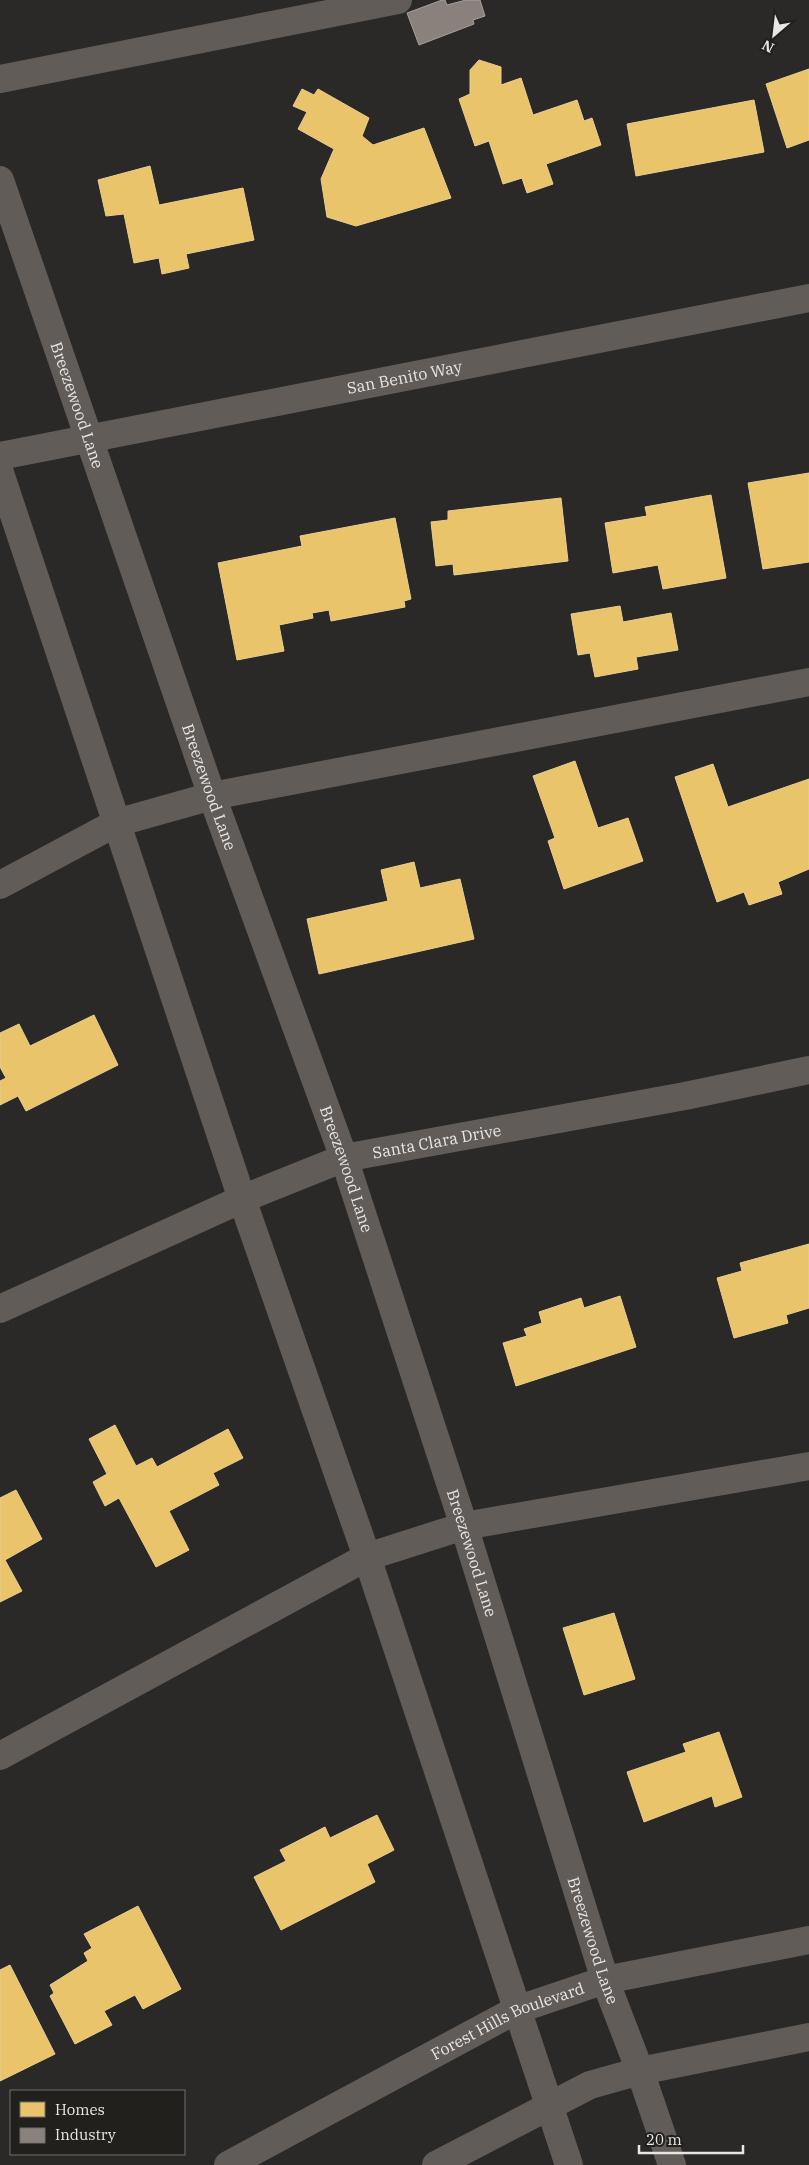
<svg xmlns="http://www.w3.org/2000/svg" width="809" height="2165" font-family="'IBM Plex Serif',serif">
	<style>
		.homes { fill: #e9c46a; stroke: #e9ce8f }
		.industry { fill: #8a817c; stroke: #a69f9c }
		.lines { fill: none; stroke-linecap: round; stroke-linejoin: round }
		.minor { stroke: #615c58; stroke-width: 28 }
		.labels { text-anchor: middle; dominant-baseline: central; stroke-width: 5; stroke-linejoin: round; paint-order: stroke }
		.street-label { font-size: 16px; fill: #e8e6e5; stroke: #22201d }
	</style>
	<rect width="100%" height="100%" fill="#2a2928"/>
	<!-- homes -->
	<g class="homes">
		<path d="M479 60 501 67V85L521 78 533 115 577 100 584 121 592 118 601 145 546 164 553 184 527 193 522 178 503 184 489 141 475 146 459 99 470 94V70Z"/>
		<path d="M809 69V140L787 148 766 84Z"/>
		<path d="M302 89 314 95 318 89 369 118 362 136 373 145 424 128 451 198 356 226 327 217 321 179 334 149 298 129 307 112 293 106Z"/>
		<path d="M754 100 764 152 636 176 627 124Z"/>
		<path d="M150 166 159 205 243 188 254 240 186 254 189 268 162 274 159 258 134 263 124 214 106 216 98 180Z"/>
		<path d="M809 473V562L763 569 748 483Z"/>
		<path d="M711 495 726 578 663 589 658 565 613 573 605 523 647 516 645 507Z"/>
		<path d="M561 498 568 561 454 575 453 564 436 566 431 522 448 520V511Z"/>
		<path d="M395 518 411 599 404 601 405 607 331 621 329 610 312 613 313 618 279 625 284 651 237 660 218 563 302 546 300 536Z"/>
		<path d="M620 606 623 622 671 613 678 650 636 657 638 669 595 677 590 653 578 655 571 614Z"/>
		<path d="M575 761 598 828 628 818 643 861 564 889 548 841 555 838 533 776Z"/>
		<path d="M713 764 728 807 809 779V869L778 882 782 894 749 905 744 892 717 902 675 777Z"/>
		<path d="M414 862 420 888 460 879 474 939 319 974 307 919 388 901 381 870Z"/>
		<path d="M94 1015 118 1065 26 1111 18 1096 0 1105V1081L6 1078 0 1067V1033L19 1024 30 1046Z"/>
		<path d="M809 1244V1308L786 1315 788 1323 734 1338 717 1278 742 1271 740 1263Z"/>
		<path d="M620 1296 636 1347 516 1386 503 1343 527 1336 524 1329 542 1323 539 1312 581 1298 584 1308Z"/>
		<path d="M115 1425 136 1466 152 1458 157 1467 228 1429 243 1458 213 1473 219 1485 169 1511 189 1550 156 1567 119 1498 105 1506 93 1482 107 1474 89 1439Z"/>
		<path d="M16 1490 42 1539 5 1560 22 1591 0 1602V1498Z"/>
		<path d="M614 1613 635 1679 584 1695 563 1628Z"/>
		<path d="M719 1732 742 1797 715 1807 712 1796 644 1822 627 1772 686 1752 683 1744Z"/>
		<path d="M377 1815 394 1850 367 1864 375 1882 281 1930 254 1877 286 1861 280 1850 325 1827 330 1838Z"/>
		<path d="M138 1906 181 1989 143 2009 135 1995 104 2011 112 2025 75 2044 50 1996 54 1993 50 1985 88 1961 84 1953 92 1948 84 1934Z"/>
		<path d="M10 1965 55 2054 0 2081V1970Z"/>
	</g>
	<!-- industry -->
	<path class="industry" d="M442 0H445L447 5 466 0H480L485 16 473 20 474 24 419 45 407 13Z"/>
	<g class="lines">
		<!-- minor -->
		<g class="minor">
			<path d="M0 79 398 0"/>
			<path id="s1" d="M0 180 212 796 344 1158 464 1526 605 1980 640 2071 672 2165"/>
			<path id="s2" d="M0 456 809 298"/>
			<path d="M0 473 242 1199 367 1557 569 2165"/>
			<path d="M0 885 116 823 212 796 809 682"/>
			<path id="s3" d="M0 1309 242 1199 344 1158 685 1096 809 1070"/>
			<path d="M0 1756 367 1557 464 1526 809 1466"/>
			<path id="s4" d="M228 2165 516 2010 605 1980 809 1940"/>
			<path d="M436 2165 590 2085 640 2071 809 2037"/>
		</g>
	</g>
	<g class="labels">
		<!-- street labels -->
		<g class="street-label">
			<text stroke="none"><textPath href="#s2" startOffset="412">San Benito Way</textPath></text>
			<text stroke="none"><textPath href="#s1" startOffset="238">Breezewood Lane</textPath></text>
			<text stroke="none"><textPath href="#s1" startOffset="642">Breezewood Lane</textPath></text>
			<text stroke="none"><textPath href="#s3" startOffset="470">Santa Clara Drive</textPath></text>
			<text stroke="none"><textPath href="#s1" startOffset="1048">Breezewood Lane</textPath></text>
			<text stroke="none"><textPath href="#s1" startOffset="1452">Breezewood Lane</textPath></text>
			<text stroke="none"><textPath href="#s1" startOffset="1858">Breezewood Lane</textPath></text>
			<text stroke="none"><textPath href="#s4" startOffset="315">Forest Hills Boulevard</textPath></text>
		</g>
	</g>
	<!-- legend -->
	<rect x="10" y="2090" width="175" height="65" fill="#22201d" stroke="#716f6d"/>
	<rect x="20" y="2102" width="25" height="15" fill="#e9c46a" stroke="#716f6d"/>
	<text x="55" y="2115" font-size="15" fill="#e8e6e5">Homes</text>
	<rect x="20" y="2128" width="25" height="15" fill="#8a817c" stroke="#716f6d"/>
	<text x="55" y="2140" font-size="15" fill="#e8e6e5">Industry</text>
	<!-- north arrow -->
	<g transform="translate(774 35) rotate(208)" stroke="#22201d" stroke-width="4" paint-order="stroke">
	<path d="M0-4L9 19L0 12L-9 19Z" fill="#e8e6e5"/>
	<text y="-8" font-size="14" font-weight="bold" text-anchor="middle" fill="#e8e6e5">N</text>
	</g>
	<!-- scale -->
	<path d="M639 2145v8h104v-8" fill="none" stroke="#e8e6e5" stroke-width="2.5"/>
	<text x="646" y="2145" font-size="15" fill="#e8e6e5" stroke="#22201d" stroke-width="4" paint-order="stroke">20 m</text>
</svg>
